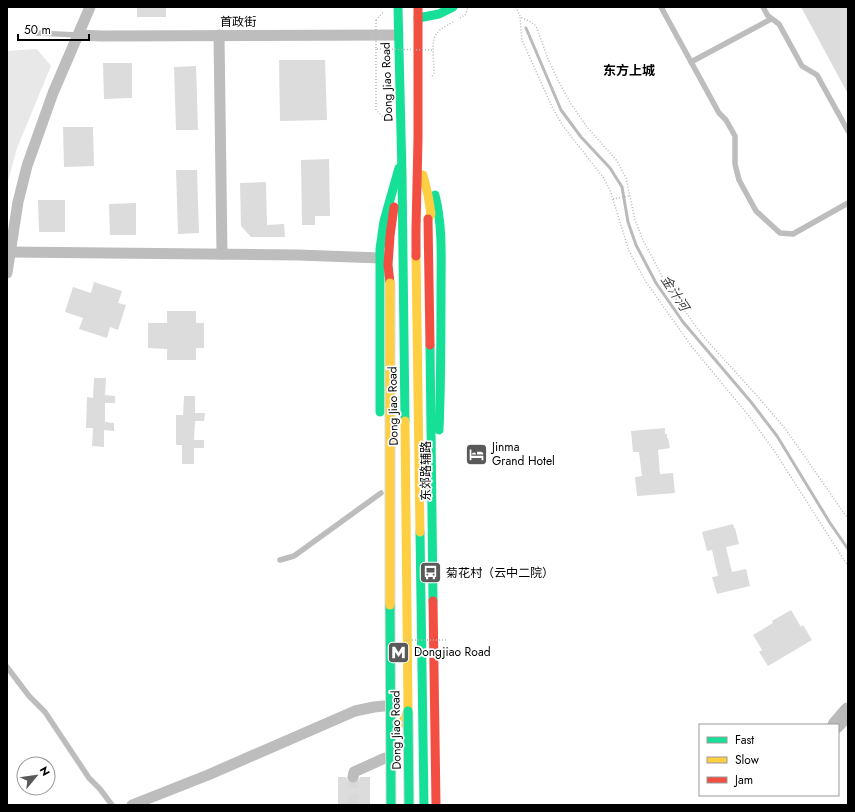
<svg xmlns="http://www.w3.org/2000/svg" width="855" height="812" font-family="Jost,'Noto Sans SC',sans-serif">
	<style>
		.green { fill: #e8e8e8 }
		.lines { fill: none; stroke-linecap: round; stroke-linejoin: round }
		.stream { stroke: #bababa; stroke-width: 3 }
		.river { stroke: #bababa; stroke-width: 17 }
		.building { fill: #dcdcdc }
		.street-tunnel { stroke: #d9d9d9; stroke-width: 11; stroke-dasharray: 11 5.5; stroke-linecap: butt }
		.path { stroke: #b8b8b8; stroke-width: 1.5; stroke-dasharray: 1 2; stroke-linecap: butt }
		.lane { stroke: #bdbdbd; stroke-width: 5.5 }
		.street { stroke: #bdbdbd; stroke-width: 11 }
		.fast { stroke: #16e098; stroke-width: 9 }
		.slow { stroke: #ffcf43; stroke-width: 9 }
		.jam { stroke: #f24e42; stroke-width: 9 }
		.fast-bridge-casing { stroke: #dbdbdb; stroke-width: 11; stroke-linecap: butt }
		.slow-bridge-casing { stroke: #dbdbdb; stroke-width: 11; stroke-linecap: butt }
		.path-bridge { stroke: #b8b8b8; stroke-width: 1.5; stroke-dasharray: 1 2; stroke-linecap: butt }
		.fast-bridge { stroke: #16e098; stroke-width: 9 }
		.slow-bridge { stroke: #ffcf43; stroke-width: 9 }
		.labels { text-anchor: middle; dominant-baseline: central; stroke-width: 3.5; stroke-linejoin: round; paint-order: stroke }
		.street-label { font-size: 12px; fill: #000; stroke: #fff }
		.poi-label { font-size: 12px; fill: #000; stroke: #fff; text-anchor: start }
		.neighbourhood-label { font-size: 13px; font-weight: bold; fill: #000; stroke: #fff }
		.water-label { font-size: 13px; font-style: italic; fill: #3e3e3e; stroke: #fff }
	</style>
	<rect width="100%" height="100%" fill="#fff"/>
	<!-- green -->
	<path class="green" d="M37 49 51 66 17 148 7 185V51Z"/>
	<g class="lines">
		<!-- stream -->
		<path class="stream" d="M526 28 561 110 581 137 610 168 622 187 628 222 636 245 656 283 683 322 751 402 777 436 830 523 848 549"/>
		<!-- river -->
		<path class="river" d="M836 725 848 711"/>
	</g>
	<!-- building -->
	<g class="building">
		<rect x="137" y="7" width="29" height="10"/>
		<path d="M801 7H848V94Z"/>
		<path d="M279 60H325L327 120 280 121Z"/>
		<path d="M103 63H132V98L104 99Z"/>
		<path d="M196 66 198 130H176L174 67Z"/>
		<path d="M63 127H93L94 166 64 167Z"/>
		<path d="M329 159 330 216H315V225H302L301 160Z"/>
		<path d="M176 170H197L199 233 178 234Z"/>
		<path d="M266 182 267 225 284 224 285 237H251L241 226 240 183Z"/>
		<path d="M38 200H65V232H39Z"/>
		<path d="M136 203V235H110L109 204Z"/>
		<path d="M94 282 122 291 118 303 126 305 118 330 110 327 107 338 79 329 83 318 65 312 73 287 91 293Z"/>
		<path d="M167 311H196V323H204V348H196V360H167V349L148 348V323H167Z"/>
		<path d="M94 378H106L105 395 115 396V403H105V422L114 423V431L104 430V447L92 446 93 428H86L87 397 93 398Z"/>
		<path d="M184 396H195V413H205L204 421H195L194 440H204V448H194V464H182V445H176V415H183Z"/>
		<path d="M665 428V434H667V438H668L670 448 658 450 660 474 673 473 675 493 637 496 635 477 642 476 639 452H633L631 431Z"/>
		<path d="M733 524 734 528H735L739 544 726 547 732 572 746 569 750 586 717 594 712 577 718 576 712 550 707 551 702 532Z"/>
		<path d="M791 610 801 627 803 625 812 640 768 666 759 652 762 650 753 635 773 623 772 621Z"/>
		<path d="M338 777H346L348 782 352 784H355L358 782 360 777H370V805H338Z"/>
	</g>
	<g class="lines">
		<!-- street-tunnel -->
		<path class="street-tunnel" d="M353 777V805"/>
		<!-- path -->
		<g class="path">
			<path d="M516 7 520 16"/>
			<path d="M460 18 466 14 468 7"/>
			<path d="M376 20 384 11"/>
			<path d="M376 49V110L387 121"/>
			<path d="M432 76 434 73C434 65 432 47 434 39 436 30 448 25 455 21"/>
			<path d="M613 199 629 196"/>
			<path d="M848 519 787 431 759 398 703 336 676 299 663 278 643 240 635 220 626 178 617 161 587 127 571 104 559 82 548 59 536 26 529 21 520 17 522 40 552 107 563 126 603 177 610 190 629 251 646 282 692 347 749 416 773 449 848 566"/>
		</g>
		<!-- lane -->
		<g class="lane">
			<path d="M661 7 719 113 726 120 735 136V164L739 180 756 211 780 233 793 234 848 203"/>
			<path d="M763 7 768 16 779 24 802 66 817 75 848 131"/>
			<path d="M36 33 78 35"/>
			<path d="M691 62 771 19"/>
			<path d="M280 560 294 556 381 493"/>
			<path d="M7 667 29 696 45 712 89 778 100 789 112 805"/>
		</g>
		<!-- street -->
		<g class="street">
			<path d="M78 35 102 36 398 35"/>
			<path d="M219 35 222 254"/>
			<path d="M10 252 298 255 380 258"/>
			<path d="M7 273 18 202 27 166 53 93 90 7"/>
			<path d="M353 777 354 772 385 758"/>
			<path d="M132 805 208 775 355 711 374 707 384 706"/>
		</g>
		<!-- fast -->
		<g class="fast">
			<path d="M398 7 402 175 405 421"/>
			<path d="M418 18 439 14 453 7"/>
			<path d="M435 195C443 226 441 260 441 292 441 338 441 384 439 430"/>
			<path d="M430 345 433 601"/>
			<path d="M380 412V249L384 221 399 168"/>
			<path d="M420 532 424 805"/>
		</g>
		<!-- slow -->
		<g class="slow">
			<path d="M423 175 428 195 431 214 428 219"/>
			<path d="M416 256 420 532"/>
			<path d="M402 723 408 711 405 421"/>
		</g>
		<!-- jam -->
		<g class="jam">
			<path d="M428 219 430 345"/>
			<path d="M416 256V229L418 139V7"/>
			<path d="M390 283 388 265 390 236 394 207"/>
			<path d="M433 601 436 805"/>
		</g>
		<defs>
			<g id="fast-bridge">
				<path d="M390 605 391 805"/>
				<path d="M408 711 409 805"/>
			</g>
			<path id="slow-bridge" d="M390 283V605"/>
		</defs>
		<!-- fast-bridge casing -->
		<use href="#fast-bridge" class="fast-bridge-casing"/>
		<!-- slow-bridge casing -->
		<use href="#slow-bridge" class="slow-bridge-casing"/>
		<!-- path-bridge -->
		<g class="path-bridge">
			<path d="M376 20V49L433 50"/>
			<path d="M406 640H446"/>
		</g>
		<!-- fast-bridge -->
		<use href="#fast-bridge" class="fast-bridge"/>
		<!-- slow-bridge -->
		<use href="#slow-bridge" class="slow-bridge"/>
	</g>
	<!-- icons -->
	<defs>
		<symbol id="hotel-square" viewBox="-11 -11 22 22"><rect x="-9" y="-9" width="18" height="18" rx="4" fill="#595959" stroke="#fff"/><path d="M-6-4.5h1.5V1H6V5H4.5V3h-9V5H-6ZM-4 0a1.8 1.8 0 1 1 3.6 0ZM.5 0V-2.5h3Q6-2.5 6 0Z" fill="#fff"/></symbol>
		<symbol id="bus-square" viewBox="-11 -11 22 22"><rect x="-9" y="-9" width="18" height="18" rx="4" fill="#595959" stroke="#fff"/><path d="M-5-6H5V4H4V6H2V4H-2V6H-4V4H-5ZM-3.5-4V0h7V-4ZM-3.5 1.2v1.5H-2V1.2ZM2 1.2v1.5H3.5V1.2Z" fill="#fff"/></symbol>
		<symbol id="metro-square" viewBox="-11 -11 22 22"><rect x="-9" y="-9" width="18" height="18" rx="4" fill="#595959" stroke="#fff"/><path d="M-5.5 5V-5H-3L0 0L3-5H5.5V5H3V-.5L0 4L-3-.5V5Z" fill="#fff"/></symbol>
	</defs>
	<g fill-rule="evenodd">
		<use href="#hotel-square" x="464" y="442" width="25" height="25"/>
		<use href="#bus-square" x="418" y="560" width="25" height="25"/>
		<use href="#metro-square" x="386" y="640" width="25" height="25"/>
	</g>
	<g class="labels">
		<!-- street labels -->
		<g class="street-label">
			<text x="238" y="22">首政街</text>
			<text transform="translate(387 82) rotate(-92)">Dong Jiao Road</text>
			<text transform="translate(393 406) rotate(-91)">Dong Jiao Road</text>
			<text transform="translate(426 471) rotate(-90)">东郊路辅路</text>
			<text transform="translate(396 730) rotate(-91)">Dong Jiao Road</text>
		</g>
		<!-- poi labels -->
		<g class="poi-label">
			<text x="492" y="447">Jinma<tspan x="492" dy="14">Grand Hotel</tspan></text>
			<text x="446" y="573">菊花村（云中二院）</text>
			<text x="414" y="652">Dongjiao Road</text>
		</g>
		<!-- neighbourhood labels -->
		<g class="neighbourhood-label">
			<text x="629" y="70">东方上城</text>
		</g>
		<!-- water labels -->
		<g class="water-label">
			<text transform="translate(675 293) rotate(57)">金汁河</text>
		</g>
	</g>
	<!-- border -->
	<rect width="855" height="812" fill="none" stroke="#000000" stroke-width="16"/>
	<!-- legend -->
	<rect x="699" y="724" width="140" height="72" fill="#ffffff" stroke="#999999"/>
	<rect x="707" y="737" width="20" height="6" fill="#16e098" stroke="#999999"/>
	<text x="735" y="744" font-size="12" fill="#000000">Fast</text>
	<rect x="707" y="757" width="20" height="6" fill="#ffcf43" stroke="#999999"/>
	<text x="735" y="764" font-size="12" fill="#000000">Slow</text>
	<rect x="707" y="777" width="20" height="6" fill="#f24e42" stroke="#999999"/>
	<text x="735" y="784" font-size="12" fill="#000000">Jam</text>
	<!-- north arrow -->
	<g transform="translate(36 776) rotate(61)"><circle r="19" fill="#ffffff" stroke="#999999"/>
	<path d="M0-3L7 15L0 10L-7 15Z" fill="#595959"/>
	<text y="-6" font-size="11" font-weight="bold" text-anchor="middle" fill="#000000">N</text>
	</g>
	<!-- scale -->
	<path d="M18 34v6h71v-6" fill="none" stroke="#000000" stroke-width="2"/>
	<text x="24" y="34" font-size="12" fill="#000000" stroke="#ffffff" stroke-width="3" paint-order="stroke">50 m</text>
</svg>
